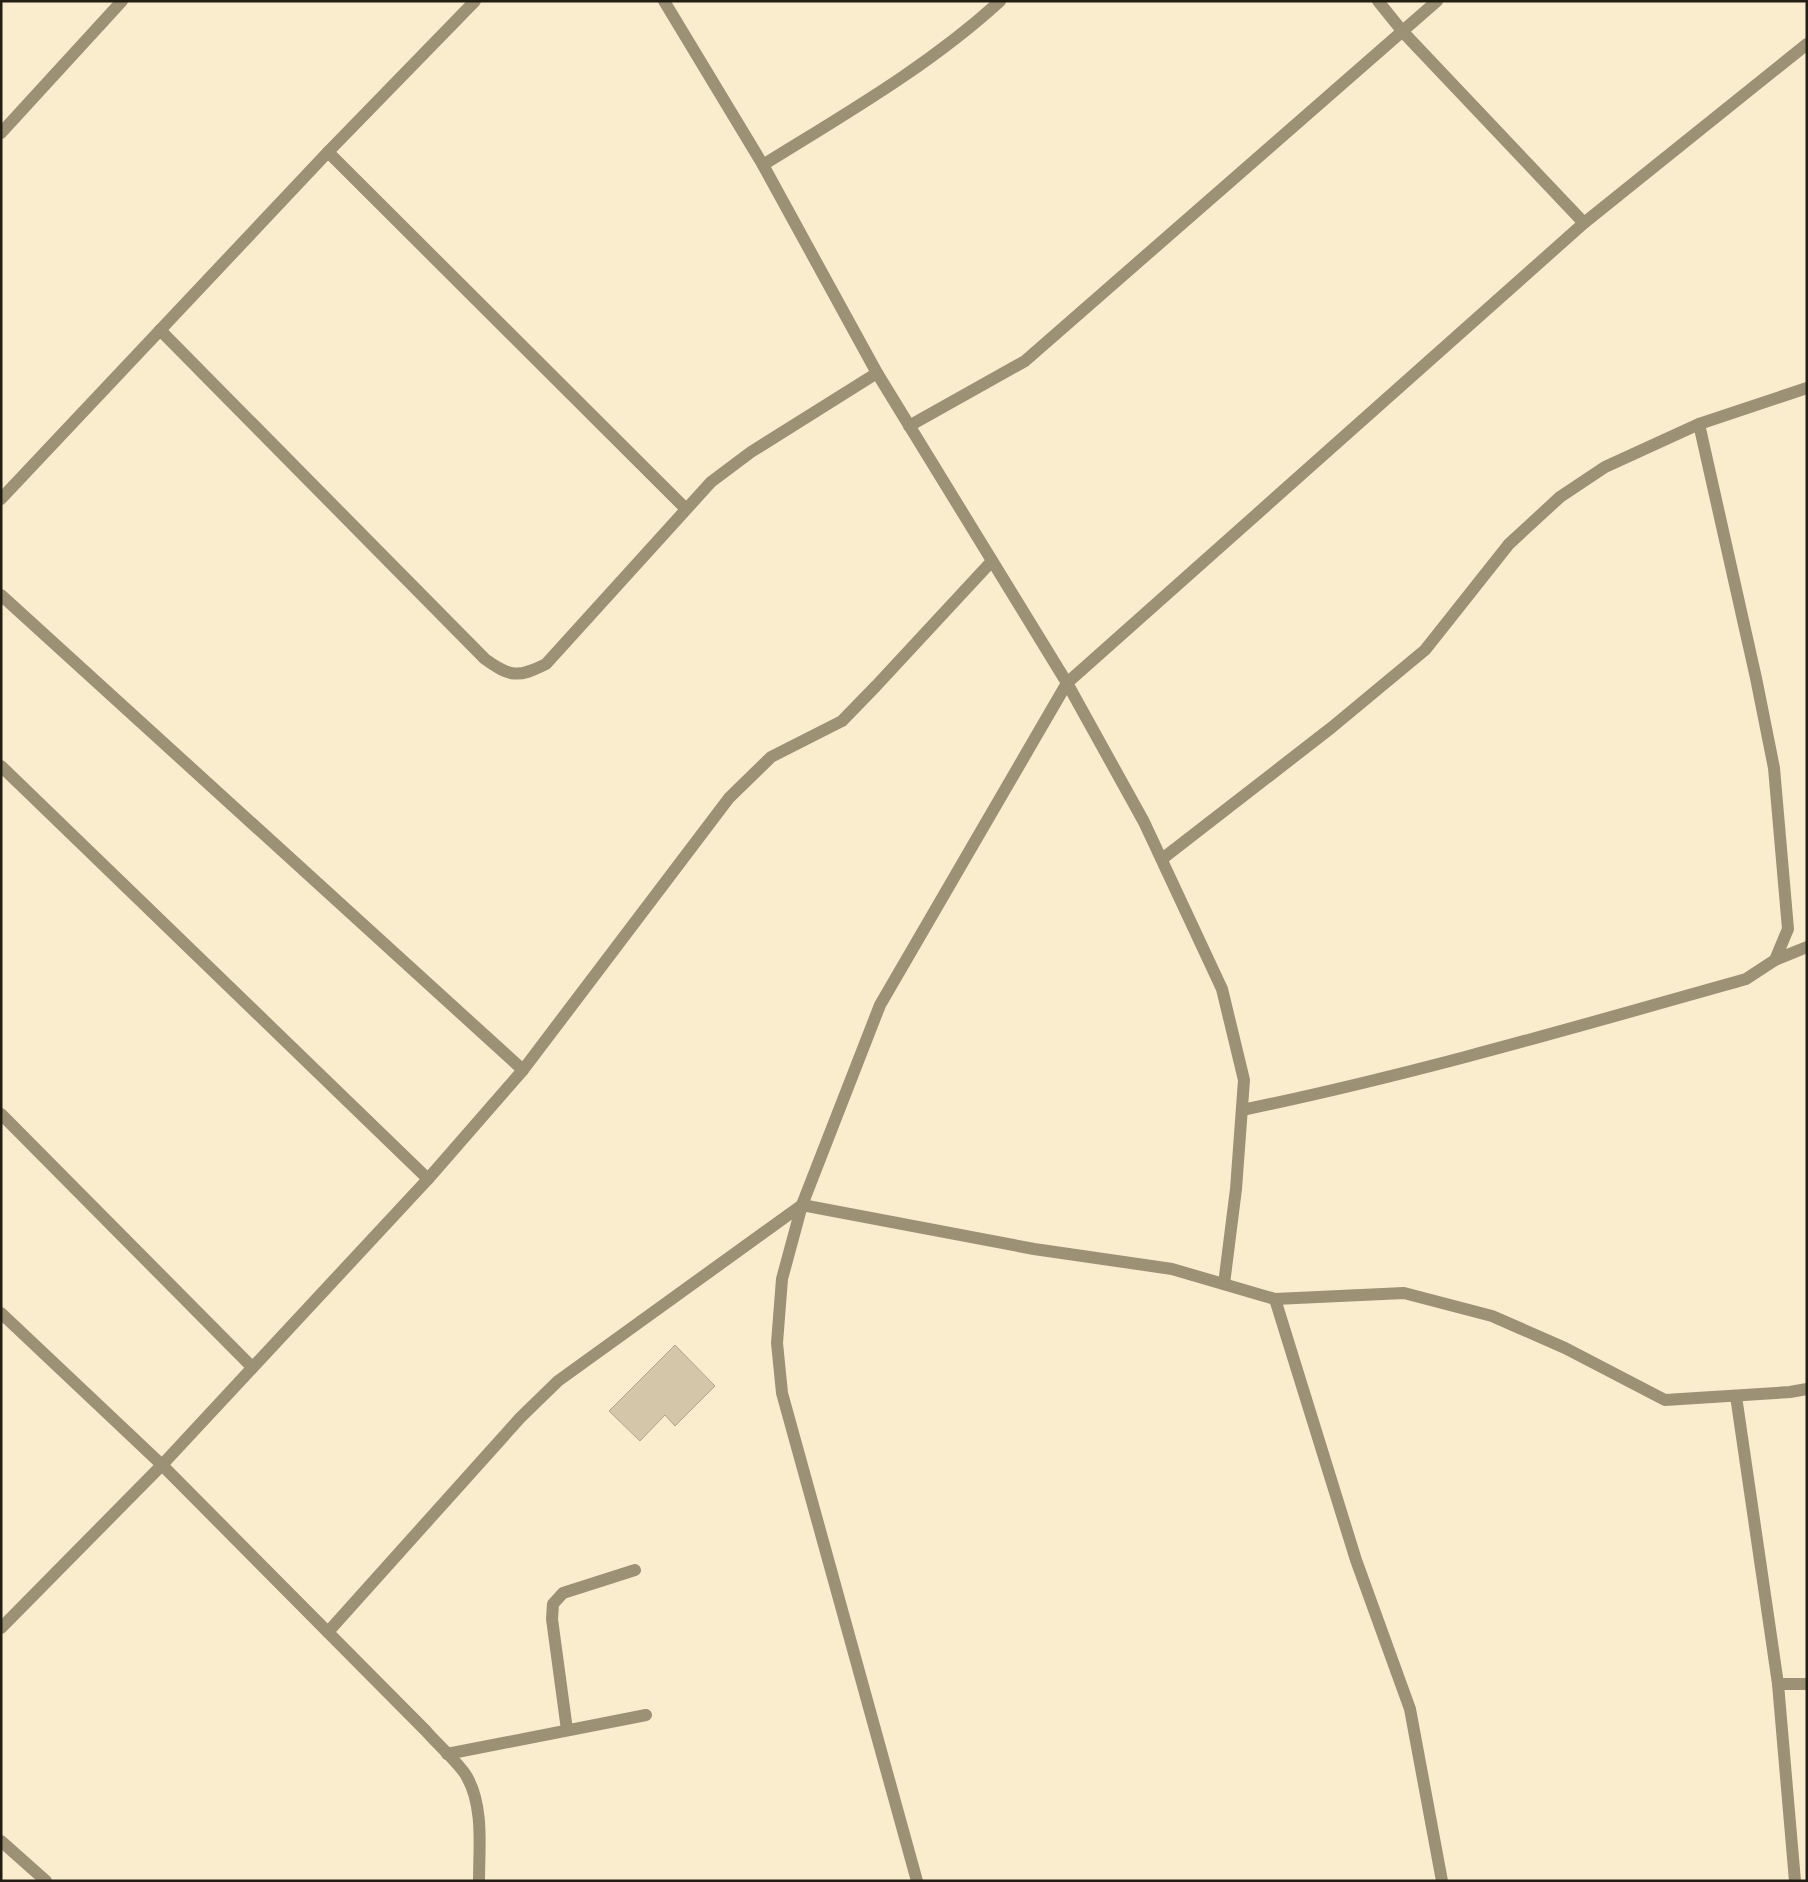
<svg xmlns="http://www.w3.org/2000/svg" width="1808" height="1882" font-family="'PT Serif',serif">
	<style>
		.building { fill: #d4c7a9; stroke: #b2a588 }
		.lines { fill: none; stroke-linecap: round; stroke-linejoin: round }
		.minor { stroke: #9c9175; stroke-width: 12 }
	</style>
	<rect width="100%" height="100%" fill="#faedce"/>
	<!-- building -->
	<path class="building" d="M675 1345 715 1386 675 1426 665 1415 640 1441 609 1411Z"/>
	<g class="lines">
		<!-- minor -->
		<g class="minor">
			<path d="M664 1 763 165 877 373 1067 683 1584 223 1807 44"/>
			<path d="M1378 1 1403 32 1584 223"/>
			<path d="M1 133 122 1"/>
			<path d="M328 152 685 508"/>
			<path d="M763 165C845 114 929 66 1000 1"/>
			<path d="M160 330 485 659C510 677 518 678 546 664L711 482 751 452 877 373"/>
			<path d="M909 426 1025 361 1437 1"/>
			<path d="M1 499 328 152 475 1"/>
			<path d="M1 595 523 1070"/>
			<path d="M1067 683 1144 822 1222 989 1244 1080 1236 1189 1224 1284"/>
			<path d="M1 766 428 1179"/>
			<path d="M1162 859 1331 728 1425 650 1509 544 1560 497 1605 467 1699 424 1807 388"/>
			<path d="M1775 960 1807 947"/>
			<path d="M1242 1110C1412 1075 1579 1026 1746 979L1775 960 1788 929 1774 768 1756 678 1699 424"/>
			<path d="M1 1114 252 1367"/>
			<path d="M1275 1299 1356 1560 1410 1709 1442 1881"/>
			<path d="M1 1313 162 1465 426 1731C436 1743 461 1765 467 1777 484 1807 479 1848 479 1881"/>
			<path d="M1736 1396 1778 1684 1795 1881"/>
			<path d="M1 1628 162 1465 428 1179 523 1070 729 798 771 757 842 721 876 686 992 561"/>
			<path d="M328 1632 520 1418 558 1381 802 1205 1034 1249 1172 1269 1275 1299 1404 1293 1492 1316 1565 1348 1665 1400 1790 1392 1807 1389"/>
			<path d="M1778 1684H1807"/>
			<path d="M567 1730 552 1619 553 1604 563 1593 635 1570"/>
			<path d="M447 1754 646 1715"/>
			<path d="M1 1841 46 1881"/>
			<path d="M917 1881 782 1393 777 1343 782 1279 802 1205 880 1005 1067 683"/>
		</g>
	</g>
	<!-- border -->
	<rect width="1808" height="1882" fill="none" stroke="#231e13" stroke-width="5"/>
</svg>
